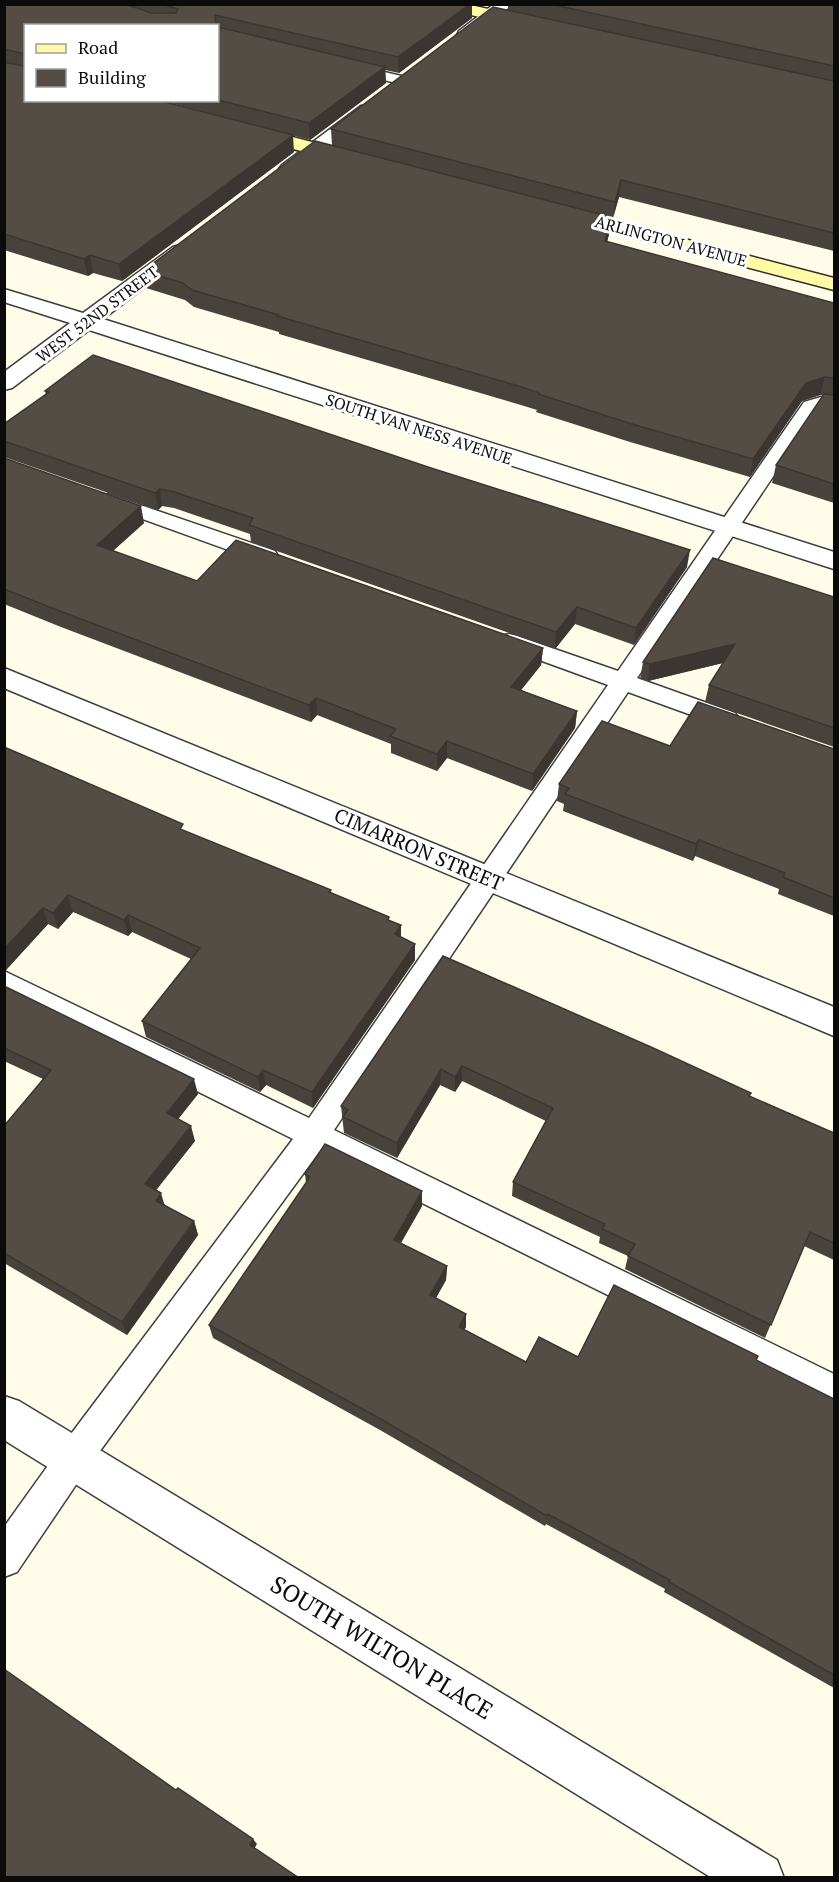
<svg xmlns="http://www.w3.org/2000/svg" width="839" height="1882" font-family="'PT Serif',serif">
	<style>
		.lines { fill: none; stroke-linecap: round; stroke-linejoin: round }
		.lane-casing { stroke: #3e3e3e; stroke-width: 3 }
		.street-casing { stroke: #3e3e3e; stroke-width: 3 }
		.secondary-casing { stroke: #2d2d2d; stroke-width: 3 }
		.lane { fill: #fff; fill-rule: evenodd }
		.street { fill: #fff; fill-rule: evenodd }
		.secondary { fill: #fffba4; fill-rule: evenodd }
		.wall { fill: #48423c }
		.shaded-wall { fill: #3b3631 }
		.building { fill: #544d46; stroke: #3b3631; stroke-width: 1.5 }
		.labels { text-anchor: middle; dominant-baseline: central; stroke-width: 6; stroke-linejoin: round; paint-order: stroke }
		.far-street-label { font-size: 16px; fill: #0b0b0b; stroke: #fff }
		.street-label { font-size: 20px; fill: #0b0b0b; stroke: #fff }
		.near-street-label { font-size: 24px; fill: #0b0b0b; stroke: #fff }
	</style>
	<rect width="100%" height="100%" fill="#fffce9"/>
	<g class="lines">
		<defs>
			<g id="lane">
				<path d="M350 64 410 78 412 81 405 85 345 71V65Z"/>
				<path d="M821 397 834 399V411L818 410 637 678 735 713 739 719 735 725 727 727 719 725 628 692 334 1130 834 1374V1407L319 1152 86 1470 17 1572 4 1577V1527L62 1446 293 1139 4 995V971L309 1118 608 685 501 646 498 641 501 636 509 634 517 636 618 671 804 402Z"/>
				<path d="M108 494 275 551 278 556 275 561H259L101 504 98 500 101 496Z"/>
			</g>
			<g id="street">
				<path d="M494 4H513L471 39H459L457 35 459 31Z"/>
				<path d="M367 105 376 110 373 114 296 173H282L279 169 282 165 361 106Z"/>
				<path d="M180 245 187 247 190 251 187 255 103 319 834 552V569L89 330 12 388 4 390V372L70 323 4 302V289L83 313 173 247Z"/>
				<path d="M4 668 834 1007V1036L4 688Z"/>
				<path d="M4 1396 19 1401 777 1860 784 1878H712L4 1440Z"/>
			</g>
			<g id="secondary">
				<path d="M434 4H466L534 19 536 23 528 28 436 7Z"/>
				<path d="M250 126 358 154 360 158 351 164 243 136 241 132Z"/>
				<path d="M566 208 834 278V290L559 218 556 214 559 210Z"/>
			</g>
		</defs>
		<!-- lane casing -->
		<use href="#lane" class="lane-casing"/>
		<!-- street casing -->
		<use href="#street" class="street-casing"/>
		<!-- secondary casing -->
		<use href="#secondary" class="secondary-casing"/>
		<!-- lane -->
		<use href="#lane" class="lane"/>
		<!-- street -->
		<use href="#street" class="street"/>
		<!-- secondary -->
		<use href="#secondary" class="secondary"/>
	</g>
	<!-- wall -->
	<g class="wall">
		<path d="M4 4H472V18L399 73 385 70 386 83 310 140 159 100H218V26H26V100L294 152 122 281 93 273 88 276 4 250Z"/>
		<path d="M508 4H834V251L619 197 613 218H611L609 234 607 242 834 303V503L772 483 776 465 823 395H820L802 401 750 477 630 442 536 412 537 410 521 405 279 334V332L194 307 185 300 146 288 143 271 332 145 331 129 508 10Z"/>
		<path d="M45 391 687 567 634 645 575 624 555 649 251 542 250 534 174 508 162 506 158 510 4 457V424L46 395Z"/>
		<path d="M4 458 144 523 113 551 197 581 543 648 541 665 521 690 577 711 575 728 532 791 447 758 437 771 391 753V744L317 715 311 722 61 627 4 604Z"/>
		<path d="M834 597V747L705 702 709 685 723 663 648 681 640 679 643 662Z"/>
		<path d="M670 746 834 749V916L778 894 779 889 695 856 693 861 563 811 564 804 557 801 559 784Z"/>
		<path d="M4 747 185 831 331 890V893L389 920 401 937 415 944V960L313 1108 266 1085 260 1092 146 1037 142 1021 191 959 132 932 128 936 73 912 58 929 48 924 6 970H4Z"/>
		<path d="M443 956 750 1096 834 1133V1260L804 1246 765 1338 625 1269 628 1256 599 1243 600 1237 512 1196 513 1182 546 1121 462 1081 455 1092 440 1085 397 1158 344 1133 341 1106Z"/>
		<path d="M4 986 198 1094 178 1119 195 1141 156 1190 165 1205 194 1221 198 1235 127 1335 4 1263V1126L43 1079 4 1061Z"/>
		<path d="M305 1174 422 1191V1206L401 1243 447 1266 446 1280 436 1298 466 1327 464 1330 526 1362 578 1357 756 1360 834 1399V1688L664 1592 665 1589 546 1524 545 1526 380 1430 213 1338 209 1325 306 1183Z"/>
	</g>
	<!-- shaded-wall -->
	<g class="shaded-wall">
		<path d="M470 4H472V18L399 73 398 57Z"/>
		<path d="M385 67 386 83 310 140 309 123Z"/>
		<path d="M293 135 294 152 122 281 119 264Z"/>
		<path d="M621 180 619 197 613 218 615 202Z"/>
		<path d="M611 217 609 234 603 258 605 241Z"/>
		<path d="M90 255 93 273 88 276 84 259Z"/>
		<path d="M825 377 820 395 802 401 750 477 753 459 806 383Z"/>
		<path d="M160 489 162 506 158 510 155 493Z"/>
		<path d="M141 506 144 523 100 562 97 545Z"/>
		<path d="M690 550 687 567 634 645 636 628Z"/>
		<path d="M577 607 575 624 555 649 556 632Z"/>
		<path d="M735 644 731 661 648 681 650 664Z"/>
		<path d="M543 648 541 665 510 704 511 687Z"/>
		<path d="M316 698 317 715 311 722 309 705Z"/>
		<path d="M577 711 575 728 532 791 533 774Z"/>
		<path d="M447 741V758L437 771V754Z"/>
		<path d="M699 840 695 856 693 861 696 844Z"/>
		<path d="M68 895 73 912 58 929 53 913Z"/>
		<path d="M43 908 48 924 6 970 4 964V949Z"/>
		<path d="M128 915 132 932 128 936 124 920Z"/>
		<path d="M401 925V942L395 934Z"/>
		<path d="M415 944V960L313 1108 312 1092Z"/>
		<path d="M462 1066V1081L455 1092V1077Z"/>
		<path d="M441 1069 440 1085 397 1158V1143Z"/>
		<path d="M263 1070 266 1085 260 1092 258 1077Z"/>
		<path d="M194 1079 198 1094 171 1128 167 1113Z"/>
		<path d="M191 1126 195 1141 149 1199 145 1184Z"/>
		<path d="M422 1191V1206L395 1253 394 1240Z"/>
		<path d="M161 1193 165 1207 156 1201Z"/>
		<path d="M194 1221 198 1235 127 1335 122 1322Z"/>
		<path d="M447 1266 446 1280 430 1308V1295Z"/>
		<path d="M466 1314V1327L458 1340 459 1327Z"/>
		<path d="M253 1839 257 1844 254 1849 250 1845Z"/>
	</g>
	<!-- building -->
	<g class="building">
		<path d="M4 4H125L151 13H176L178 9 161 4H470L398 57 215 15 216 26H26V100H157L293 135 119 264 90 255 84 259 4 234V62L24 66 25 54 4 49Z"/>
		<path d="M550 4H834V66Z"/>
		<path d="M493 7 834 81V233L621 180 615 202 331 129Z"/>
		<path d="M218 27 385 67 309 123 218 100Z"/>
		<path d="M315 141 611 217 605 241 834 303V378L825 377 806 383 753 459 632 424 538 394 539 393 522 387 277 316 279 315 192 290 183 283 143 271Z"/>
		<path d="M93 355 431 468 690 550 636 628 577 607 556 632 249 525 253 518 171 491 160 489 155 493 4 441V424L49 392 45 391Z"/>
		<path d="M824 394 834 395V484L776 465Z"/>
		<path d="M4 458 141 506 97 545 197 581 236 540 543 648 511 687 577 711 533 774 447 741 437 754 390 736 396 729 316 698 309 705 57 610 4 589Z"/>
		<path d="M713 558 834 597V728L709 685 735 644 650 664 643 662Z"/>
		<path d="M698 702 834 749V898L783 877 785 873 699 840 696 844 565 794 569 788 559 784 602 721 670 746Z"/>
		<path d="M4 747 183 824 180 829 331 890 329 892 389 917 388 920 401 925 395 934 415 944 312 1092 263 1070 258 1077 142 1021 200 948 128 915 124 920 68 895 53 913 43 908 4 949Z"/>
		<path d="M443 956 651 1047 751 1093 749 1096 834 1133V1243L810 1232 771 1325 628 1256 635 1244 602 1229 605 1224 513 1182 553 1108 462 1066 455 1077 441 1069 397 1143 343 1117 348 1110 341 1106Z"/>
		<path d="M4 986 194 1079 167 1113 191 1126 145 1184 161 1193 156 1201 194 1221 122 1322 4 1253V1126L51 1070 4 1048Z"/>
		<path d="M325 1144 422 1191 394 1240 447 1266 430 1295 466 1314 459 1327 526 1362 539 1337 578 1357 614 1285 758 1356 756 1360 834 1399V1675L669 1582 670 1580 548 1514 547 1516 379 1418 209 1325 310 1177 305 1174Z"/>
		<path d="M4 1669 176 1790 178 1788 253 1839 250 1845 299 1878H4Z"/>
	</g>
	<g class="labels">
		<!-- far-street labels -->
		<g class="far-street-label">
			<text transform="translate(671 241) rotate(15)">ARLINGTON AVENUE</text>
			<text transform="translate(97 314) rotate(-37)">WEST 52ND STREET</text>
			<text transform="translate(419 429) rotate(18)">SOUTH VAN NESS AVENUE</text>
		</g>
		<!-- street labels -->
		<g class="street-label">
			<text transform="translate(419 849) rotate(23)">CIMARRON STREET</text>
		</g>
		<!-- near-street labels -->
		<g class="near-street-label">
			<text transform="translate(382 1647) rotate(31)">SOUTH WILTON PLACE</text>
		</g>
	</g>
	<!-- border -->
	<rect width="839" height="1882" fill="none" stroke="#0b0b0b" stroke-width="12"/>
	<!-- legend -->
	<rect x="24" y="24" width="195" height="78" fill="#ffffff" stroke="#9d9d9d" stroke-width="1.5"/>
	<rect x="36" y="44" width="30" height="9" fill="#fffba4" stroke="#9d9d9d" stroke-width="1.5"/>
	<text x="78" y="54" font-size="18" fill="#0b0b0b">Road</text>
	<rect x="36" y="69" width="30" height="18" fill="#544d46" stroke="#9d9d9d" stroke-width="1.5"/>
	<text x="78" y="84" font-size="18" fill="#0b0b0b">Building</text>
</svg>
